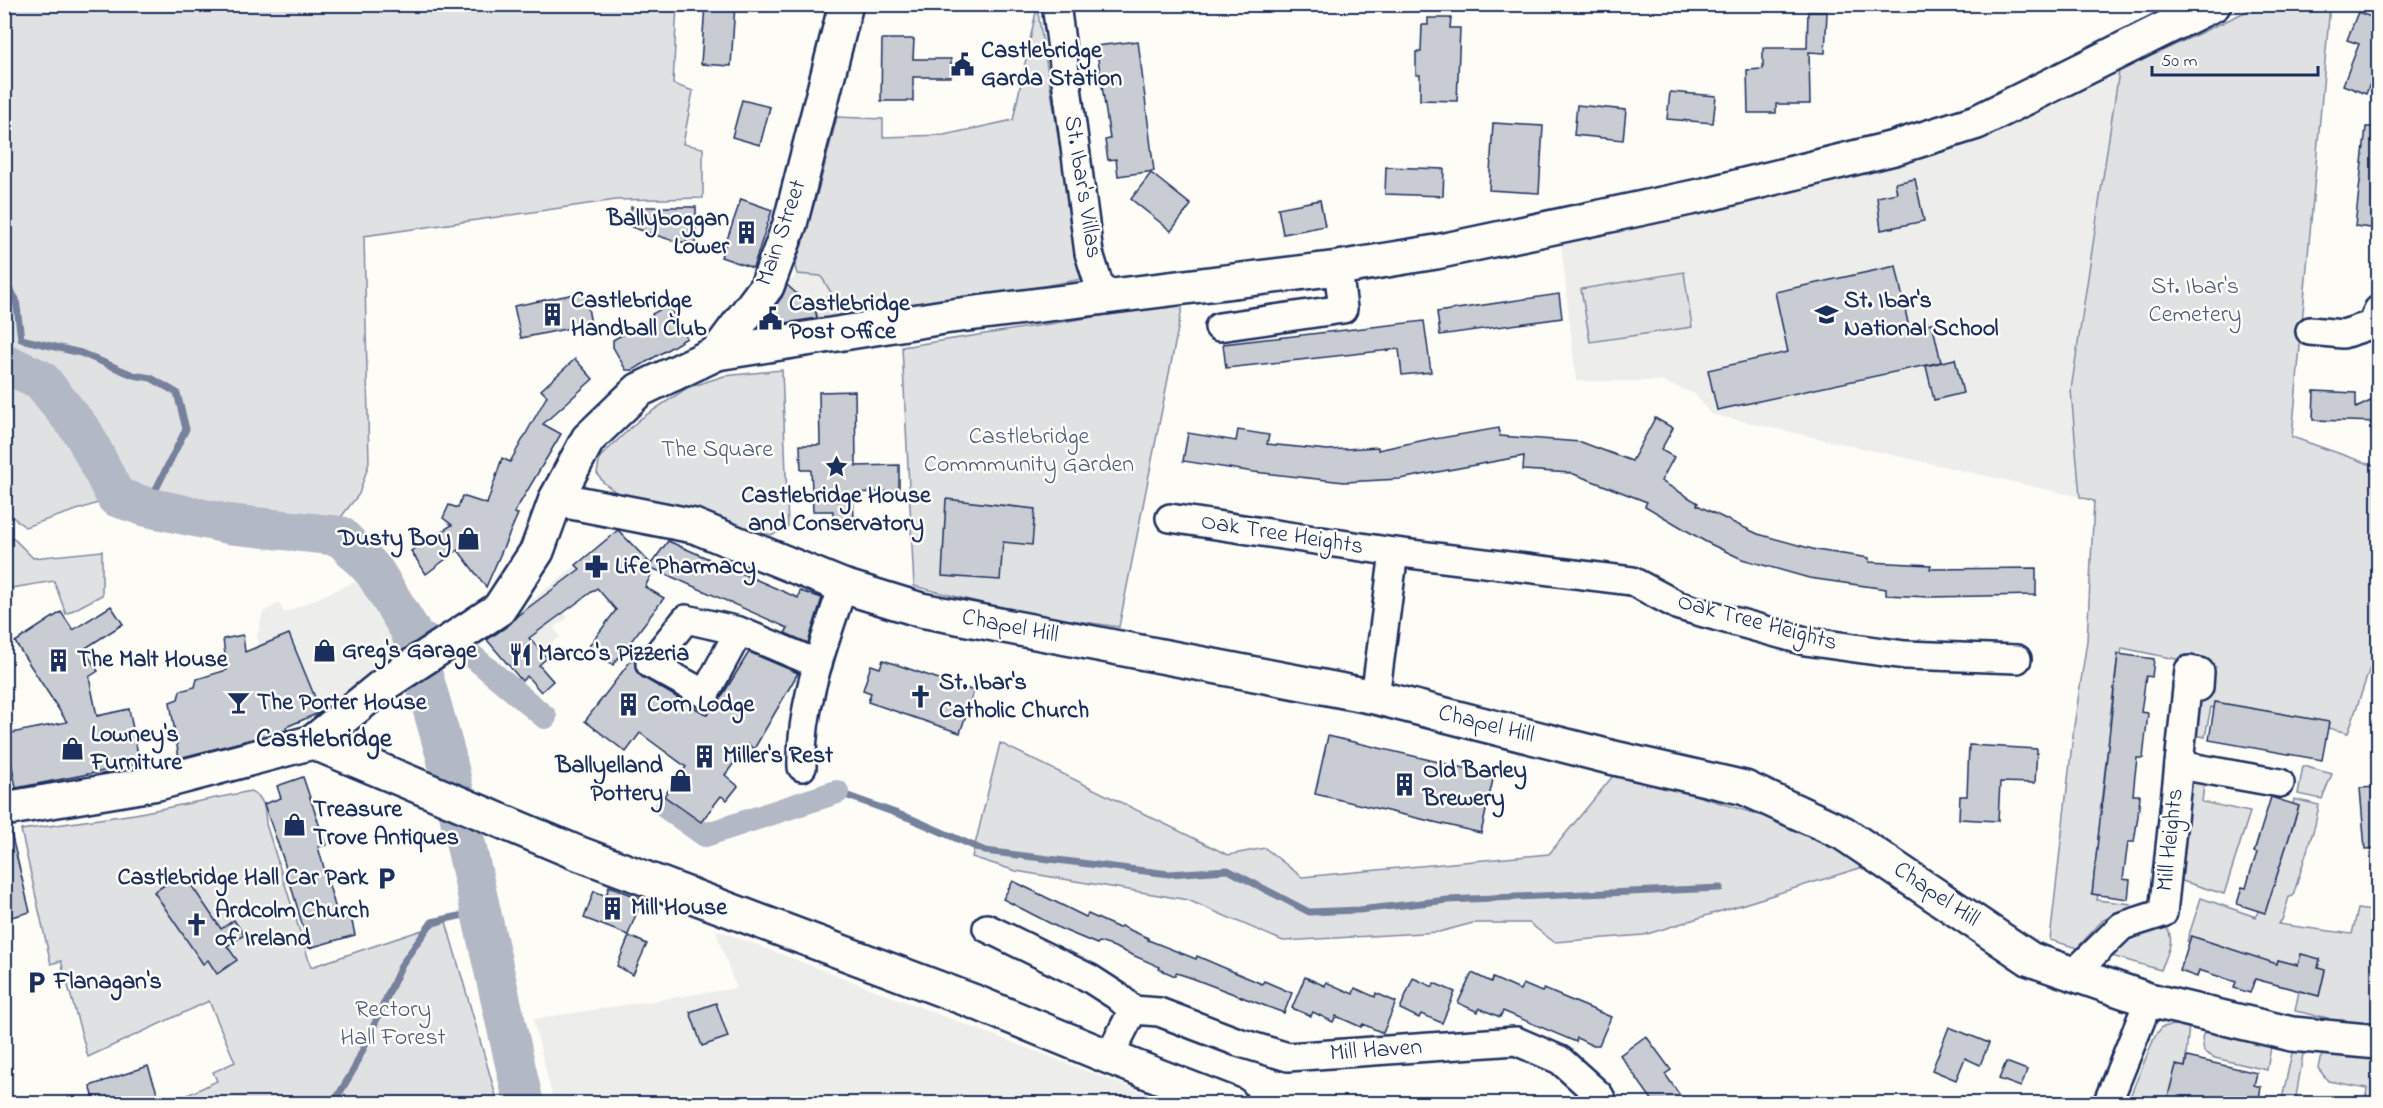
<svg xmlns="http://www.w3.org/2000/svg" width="2383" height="1108" font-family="'Indie Flower',sans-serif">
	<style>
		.built { fill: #edeeec }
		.green { fill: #e0e1e3; stroke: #7e88a0; stroke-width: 1.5 }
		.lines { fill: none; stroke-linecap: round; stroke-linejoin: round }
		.stream { stroke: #76819c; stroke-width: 7 }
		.canal { stroke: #b3b8c5; stroke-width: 24 }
		.river { stroke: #b3b8c5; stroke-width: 40 }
		.building { fill: #c9ccd3; stroke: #1b2f5e; stroke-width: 1.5 }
		.street-casing { stroke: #1b2f5e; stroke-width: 32 }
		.secondary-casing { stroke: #1b2f5e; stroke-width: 38 }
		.street { stroke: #fdfcf7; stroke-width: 27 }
		.secondary { stroke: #fdfcf7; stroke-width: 33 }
		.labels { text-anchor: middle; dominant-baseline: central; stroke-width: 5; stroke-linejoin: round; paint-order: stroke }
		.poi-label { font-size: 24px; font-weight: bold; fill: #1b2f5e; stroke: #fdfcf7; text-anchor: start }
		.street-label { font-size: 24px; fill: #1b2f5e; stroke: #fdfcf7 }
		.park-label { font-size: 24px; fill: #4c5c7f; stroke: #fdfcf7 }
		.quarter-label { font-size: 27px; font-weight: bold; fill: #1b2f5e; stroke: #fdfcf7 }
	</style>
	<rect width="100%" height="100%" fill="#fdfcf7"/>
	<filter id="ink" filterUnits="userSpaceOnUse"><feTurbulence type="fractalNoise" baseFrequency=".0167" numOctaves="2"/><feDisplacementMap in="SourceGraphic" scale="12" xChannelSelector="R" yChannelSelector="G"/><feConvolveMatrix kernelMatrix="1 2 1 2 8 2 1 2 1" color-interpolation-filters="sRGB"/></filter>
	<g filter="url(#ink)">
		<!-- built -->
		<g class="built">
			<path d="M2119 71 2071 390 2080 497 1710 414 1695 394 1661 381H1576L1561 242 1902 156Z"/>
			<path d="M797 274 821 275 832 294 820 327 769 336 763 312 766 305Z"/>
			<path d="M576 565 593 583 561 609 568 618 554 627 560 637 541 651 511 617Z"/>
			<path d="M361 579 401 653 385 649 373 677 321 713 293 724 257 637 263 612 279 603 284 613Z"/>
			<path d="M715 929 1171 1103H554L533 1019 736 988Z"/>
		</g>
		<!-- green -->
		<g class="green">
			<path d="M5 4 677 5 673 84 693 91 683 144 703 148V198L616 200 364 236 369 463 359 494 341 517 340 536 147 507 116 497 25 527 4 510Z"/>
			<path d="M1399 5V4L1447 5 1398 11Z"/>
			<path d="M2260 5H2330L2292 437 2378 467V644L2348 733 2328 728V722L2216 702 2214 708 2211 707 2205 737 2190 734 2193 694 2212 668 2215 667 2122 648 2121 654 2118 655 2109 725 2114 726 2109 737 2100 811 2106 812 2100 822 2092 894 2098 895 2097 900 2131 904 2130 908 2103 920 2077 948 2050 940 2074 726 2087 641 2094 501 2080 497 2071 390 2119 71Z"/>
			<path d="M1037 7 1082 279 820 327 814 304 832 294 821 276 797 274 795 267 818 191 837 117 883 119V137L944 135 1013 120Z"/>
			<path d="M1684 272 1692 327 1590 342 1581 289Z"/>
			<path d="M1183 303 1119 627 1021 613 914 586 902 347Z"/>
			<path d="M782 370 788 526 783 531 770 535 622 497 603 482 597 473 600 457 640 419 687 388 724 376Z"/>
			<path d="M5 535 14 539 33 558 102 551V595L66 614 54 581 5 589Z"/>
			<path d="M1000 743 1228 855 1265 848 1302 877 1549 854 1617 771 1841 840 1863 867 1644 935 1554 942 1529 923H1473L1439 932 1283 941 1188 900 1016 871 972 857Z"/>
			<path d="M2303 766 2332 774 2322 799 2298 794Z"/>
			<path d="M2205 777 2202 802 2250 812 2224 894 2182 881 2190 780Z"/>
			<path d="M251 791C265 798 265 809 266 824L311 967 446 922 498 1103H171L217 1081 213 1072 235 1062 209 1001 88 1057 61 961 51 964 21 830 135 814Z"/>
			<path d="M2294 799 2319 805 2315 825 2293 896 2289 897 2282 920 2278 924 2352 934 2358 909 2378 912V1026L2333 1024 2328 1018 2295 1011 2299 991 2319 996 2325 971 2318 968 2320 959 2301 954 2298 965 2278 960 2275 969 2227 948 2191 936 2189 942 2187 941 2201 898 2256 917 2258 911 2265 912 2299 807 2293 804Z"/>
			<path d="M2164 926C2178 937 2166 956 2161 970L2108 955 2130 934Z"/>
			<path d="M2185 1023 2189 1024 2185 1067 2165 1103 2127 1104 2155 1036 2162 1027Z"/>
			<path d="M2205 1029 2271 1047 2267 1070 2215 1058 2204 1052 2202 1038Z"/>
			<path d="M2293 1048H2304L2295 1103 2281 1104Z"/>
			<path d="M2327 1050 2378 1053V1103H2365L2367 1088 2328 1081 2318 1068 2320 1059Z"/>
		</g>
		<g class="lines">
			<!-- stream -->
			<g class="stream">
				<path d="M4 282 16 299 21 339 81 353 133 375 151 378 177 393 186 429 147 507"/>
				<path d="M837 792 912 819 985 851 1169 874 1228 870 1309 912 1359 910 1448 900 1720 888"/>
				<path d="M333 1104 354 1069 402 964 432 922 482 911"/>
			</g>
			<!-- canal -->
			<g class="canal">
				<path d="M410 630 465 650 545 717"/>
				<path d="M667 808 705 835 837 792"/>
			</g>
			<!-- river -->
			<path class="river" d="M4 363 41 380 84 434 116 497 147 507 228 524 340 536 374 571 410 630 446 756 524 1104"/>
		</g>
		<!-- building -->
		<g class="building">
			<path d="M705 4H735L731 66 701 64Z"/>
			<path d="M1808 12H1827L1825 53 1809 52 1810 104H1776V113H1748L1747 70 1763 69V48H1807Z"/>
			<path d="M2358 12 2379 20V61L2366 94 2343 85 2359 44 2347 40Z"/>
			<path d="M1428 18H1451L1450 28H1460L1457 101 1420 100V75H1416V52H1421L1422 25H1428Z"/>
			<path d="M882 39H914L913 59H951V77H913V101H881Z"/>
			<path d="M1138 41 1154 171 1118 176 1116 159 1108 160 1105 140 1110 139 1096 46Z"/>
			<path d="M1670 92 1716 96 1713 123 1667 119Z"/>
			<path d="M742 100 770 107 760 145 732 137Z"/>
			<path d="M1577 105 1626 110 1623 140 1574 135Z"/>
			<path d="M1493 123 1543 126 1539 193 1489 190Z"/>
			<path d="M2366 127H2379V229L2355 226Z"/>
			<path d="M1386 167 1444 169 1443 196 1385 194Z"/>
			<path d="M1151 173 1191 205 1171 231 1131 199Z"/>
			<path d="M1915 179 1924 221 1881 230 1877 197 1897 193 1895 183Z"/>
			<path d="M741 199 772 210 753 268 721 257Z"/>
			<path d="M1320 200 1325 226 1283 234 1278 208Z"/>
			<path d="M631 207H696V242H677L631 227Z"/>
			<path d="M1896 266 1909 328 1932 323 1941 362 1717 410 1708 370 1788 352 1775 292Z"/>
			<path d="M787 285 809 305 814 304 817 318 766 326 765 320 782 297Z"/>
			<path d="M585 292 591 324 521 338 514 306Z"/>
			<path d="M1559 294 1562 318 1440 335 1437 312Z"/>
			<path d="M668 305 687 338 633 370H626L613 347V340L653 317 652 314Z"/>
			<path d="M1424 321 1431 372 1402 375 1399 349 1226 368 1223 344Z"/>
			<path d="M575 359 593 379 543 424 561 434 514 513 518 514 486 587 458 550 426 574 411 551 452 525 443 518 449 505 458 508 462 496 487 504 502 458 510 462 547 396 541 390Z"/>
			<path d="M1955 359 1963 393 1934 400 1926 366Z"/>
			<path d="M855 391 856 466 899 465V491L853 493 854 522 833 523V511H813L811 470H801L800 445H820L819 392Z"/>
			<path d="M2314 391 2356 393V408L2379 397V422L2313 420Z"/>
			<path d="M1655 418 1673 428 1661 450 1674 457 1661 481 1698 503 1697 505 1732 522 1758 534 1816 550 1869 558V562L1931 565 1930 569 2036 568V595L1929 597 1886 595V589L1809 578 1742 559 1706 542 1645 506 1647 502 1603 485 1571 473 1523 470 1524 456 1400 479 1344 482 1254 472 1183 461 1188 433 1236 441 1238 430 1269 435 1267 444 1328 450 1378 447V450L1434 438 1435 439 1499 428 1500 436 1581 442 1632 461Z"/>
			<path d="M946 499 1035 509 1032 545 1003 542 1000 580 942 576Z"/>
			<path d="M618 530 651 564 668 541 798 598 800 591 822 598 808 643 785 633 788 628 654 569 645 587 664 598 613 665 589 646 616 610 597 588 529 638 547 658 539 665 553 681 541 692 527 676 522 681 487 640 509 625 517 616 580 569 576 565Z"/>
			<path d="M111 606 123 624 84 649 98 671 89 677 97 716 129 709 140 764 16 788 6 734 67 722 15 642 61 612 73 630Z"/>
			<path d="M289 634 321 712 286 727 287 730 179 758 170 702 178 699 180 691 195 687 197 679 227 670 223 639 243 635 245 652Z"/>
			<path d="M749 652 798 673 754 749 748 744 725 775 738 786 727 800 721 796 701 822 664 796 686 767 640 733 626 752 585 721 632 659 635 661 636 671 642 677 707 715 719 701Z"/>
			<path d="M2118 654 2154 659 2152 677 2146 676 2141 712 2148 713 2143 758H2137L2135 775 2133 795H2140L2138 816 2134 842H2128L2123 879 2130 880 2128 899 2092 894Z"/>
			<path d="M883 660 974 691 960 733 868 702 871 693 863 690 871 665 880 668Z"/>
			<path d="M2215 702 2329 722 2322 760 2209 740Z"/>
			<path d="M1328 736 1494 775 1481 833 1315 794Z"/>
			<path d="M1969 745 2037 749 2035 783 2000 782 1998 821 1959 819 1960 796H1967Z"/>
			<path d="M303 777 326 845 318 847 339 920 351 917 355 935 309 948 283 858 264 804 281 798 277 786Z"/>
			<path d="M2379 787V848L2365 849 2360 788Z"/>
			<path d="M2271 797 2299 806 2265 913 2237 904 2242 887 2246 888 2251 870 2257 853 2254 852Z"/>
			<path d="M11 833 30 912 4 919V834Z"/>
			<path d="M183 873 221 929 234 920 244 935 227 946 237 960 217 974 208 960 203 964 154 892Z"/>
			<path d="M1013 881 1086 917 1088 914 1119 928 1121 926 1148 938V940L1196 959 1197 956 1262 984 1264 981 1292 993 1284 1013 1189 977 1176 973 1175 976 1159 969 1160 967 1112 946 1099 942 1097 944 1061 929 1003 899Z"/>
			<path d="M609 886 642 899 628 935 584 918 594 891 606 896Z"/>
			<path d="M629 936 647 944 633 975 617 966Z"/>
			<path d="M2191 936 2277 964 2278 960 2298 965 2301 954 2320 959 2318 968 2325 970 2319 996 2255 979 2250 993 2234 988 2236 982 2199 970 2197 977 2180 971Z"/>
			<path d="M1472 973 1491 982 1493 978 1520 990 1523 984 1542 992 1544 989 1611 1017 1599 1045H1591L1577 1038 1576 1042 1503 1011 1500 1017 1479 1008 1478 1012 1458 1003Z"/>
			<path d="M1305 977 1325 986 1326 982 1353 994 1355 988 1375 997 1376 993 1396 1002 1383 1033 1363 1024 1361 1027 1336 1016 1333 1022 1313 1012 1311 1016 1292 1008Z"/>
			<path d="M1413 978 1433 987 1434 983 1455 992 1442 1023 1421 1014 1419 1018 1400 1009Z"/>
			<path d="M716 1003 728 1037 702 1046 690 1012Z"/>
			<path d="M1949 1027 1989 1043 1980 1065 1965 1058 1956 1080 1932 1070Z"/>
			<path d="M1646 1036 1671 1070 1665 1074 1686 1104H1655L1620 1055Z"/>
			<path d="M2187 1057 2257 1073 2254 1085 2261 1087 2258 1104H2166L2176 1065 2185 1067Z"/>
			<path d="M2006 1062 2027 1070 2021 1087 1999 1079Z"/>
			<path d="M148 1066 161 1104H96L90 1086Z"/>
		</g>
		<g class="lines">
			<defs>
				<g id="street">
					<path d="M1056 4 1089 253 1103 298"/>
					<path d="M1219 327 1343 309 1338 268"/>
					<path d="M2310 331 2343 334 2371 325 2378 310"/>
					<path d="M1170 518 1394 552 1632 581 1679 606 1805 641 1905 655 2017 659"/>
					<path d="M739 631 705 694 650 664 686 619 739 631 818 664"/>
					<path d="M1375 697 1394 552"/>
					<path d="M2179 765 2280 783"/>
					<path d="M802 767C800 705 824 644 843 586"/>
					<path d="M987 928 1089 978 1117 996 1133 1010 1159 1012 1238 1042 1288 1057 1516 1041 1560 1060 1599 1095 1604 1104"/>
					<path d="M2074 973 2122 926 2163 913 2189 670 2200 672 2199 687 2187 685"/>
					<path d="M1109 1057 1133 1010"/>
					<path d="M2107 1104 2149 1000"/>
				</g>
				<g id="secondary">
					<path d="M717 353 944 317 1338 268 1436 252 1704 195 1894 148 1977 122 2214 4"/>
					<path d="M556 499 694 526 843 586 921 610 1375 697 1610 757 1745 788 1843 833 2030 959 2149 1000 2292 1034 2378 1042"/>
					<path d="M313 742 386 683 499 609 537 551 556 499 588 439 639 390 717 353 767 286 790 224 846 4"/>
					<path d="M4 809 158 783 313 742 575 852 975 1002 1109 1057 1231 1104"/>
				</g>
			</defs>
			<!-- street casing -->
			<use href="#street" class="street-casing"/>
			<!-- secondary casing -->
			<use href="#secondary" class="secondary-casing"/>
			<!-- street -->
			<use href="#street" class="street"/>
			<!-- secondary -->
			<use href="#secondary" class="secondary"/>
		</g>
	</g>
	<!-- icons -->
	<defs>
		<symbol id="civic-bare" viewBox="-9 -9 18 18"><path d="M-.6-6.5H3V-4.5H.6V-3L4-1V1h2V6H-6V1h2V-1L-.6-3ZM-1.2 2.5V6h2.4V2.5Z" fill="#1b2f5e" stroke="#fdfcf7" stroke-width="2.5" paint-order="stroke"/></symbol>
		<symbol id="building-bare" viewBox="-9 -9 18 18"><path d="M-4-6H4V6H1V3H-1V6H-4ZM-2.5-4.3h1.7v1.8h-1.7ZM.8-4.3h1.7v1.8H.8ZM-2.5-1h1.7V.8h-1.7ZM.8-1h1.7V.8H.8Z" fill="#1b2f5e" stroke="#fdfcf7" stroke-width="2.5" paint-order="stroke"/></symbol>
		<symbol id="school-bare" viewBox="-9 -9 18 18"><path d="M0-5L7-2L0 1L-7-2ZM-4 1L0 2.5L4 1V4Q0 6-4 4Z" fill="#1b2f5e" stroke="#fdfcf7" stroke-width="2.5" paint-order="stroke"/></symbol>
		<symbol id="sight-bare" viewBox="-9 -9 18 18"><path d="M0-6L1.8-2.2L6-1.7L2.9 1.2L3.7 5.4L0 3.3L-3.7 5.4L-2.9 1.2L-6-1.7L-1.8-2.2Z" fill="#1b2f5e" stroke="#fdfcf7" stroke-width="2.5" paint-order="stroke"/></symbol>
		<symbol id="shop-bare" viewBox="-9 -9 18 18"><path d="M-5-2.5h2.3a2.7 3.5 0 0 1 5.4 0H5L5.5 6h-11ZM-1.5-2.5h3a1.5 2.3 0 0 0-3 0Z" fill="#1b2f5e" stroke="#fdfcf7" stroke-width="2.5" paint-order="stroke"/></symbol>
		<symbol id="pharmacy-bare" viewBox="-9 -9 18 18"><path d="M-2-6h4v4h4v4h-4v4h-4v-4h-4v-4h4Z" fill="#1b2f5e" stroke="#fdfcf7" stroke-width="2.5" paint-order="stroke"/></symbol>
		<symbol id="restaurant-bare" viewBox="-9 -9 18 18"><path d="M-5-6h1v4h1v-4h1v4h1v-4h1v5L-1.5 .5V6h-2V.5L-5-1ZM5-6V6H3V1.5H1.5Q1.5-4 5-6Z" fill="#1b2f5e" stroke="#fdfcf7" stroke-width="2.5" paint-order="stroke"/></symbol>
		<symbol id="church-bare" viewBox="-9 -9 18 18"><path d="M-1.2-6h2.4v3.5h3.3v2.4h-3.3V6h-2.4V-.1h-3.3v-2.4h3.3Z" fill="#1b2f5e" stroke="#fdfcf7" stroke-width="2.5" paint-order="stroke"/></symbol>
		<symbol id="bar-bare" viewBox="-9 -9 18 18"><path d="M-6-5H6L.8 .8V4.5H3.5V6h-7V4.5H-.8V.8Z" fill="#1b2f5e" stroke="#fdfcf7" stroke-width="2.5" paint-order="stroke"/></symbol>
		<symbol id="parking-bare" viewBox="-9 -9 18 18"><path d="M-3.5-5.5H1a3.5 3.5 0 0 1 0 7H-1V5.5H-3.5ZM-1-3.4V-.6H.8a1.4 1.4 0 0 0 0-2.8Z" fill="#1b2f5e" stroke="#fdfcf7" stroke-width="2.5" paint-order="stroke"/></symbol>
	</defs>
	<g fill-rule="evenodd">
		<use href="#civic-bare" x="946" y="48" width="33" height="33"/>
		<use href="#building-bare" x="730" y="216" width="33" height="33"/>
		<use href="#building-bare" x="536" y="298" width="33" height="33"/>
		<use href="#school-bare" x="1810" y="298" width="33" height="33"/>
		<use href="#civic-bare" x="754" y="302" width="33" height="33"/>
		<use href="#sight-bare" x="820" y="450" width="33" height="33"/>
		<use href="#shop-bare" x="452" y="522" width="33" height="33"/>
		<use href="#pharmacy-bare" x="580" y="550" width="33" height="33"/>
		<use href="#shop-bare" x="308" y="634" width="33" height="33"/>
		<use href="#restaurant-bare" x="504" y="638" width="33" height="33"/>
		<use href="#building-bare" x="42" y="644" width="33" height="33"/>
		<use href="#church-bare" x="904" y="680" width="33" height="33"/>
		<use href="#bar-bare" x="222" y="686" width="33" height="33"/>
		<use href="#building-bare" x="612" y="688" width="33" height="33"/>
		<use href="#shop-bare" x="56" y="732" width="33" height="33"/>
		<use href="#building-bare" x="688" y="740" width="33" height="33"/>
		<use href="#shop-bare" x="664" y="764" width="33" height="33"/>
		<use href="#building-bare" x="1388" y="768" width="33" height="33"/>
		<use href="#shop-bare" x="278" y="808" width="33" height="33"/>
		<use href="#parking-bare" x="370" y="862" width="33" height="33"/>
		<use href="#building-bare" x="596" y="892" width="33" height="33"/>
		<use href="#church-bare" x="180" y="908" width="33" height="33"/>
		<use href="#parking-bare" x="20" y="966" width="33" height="33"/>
	</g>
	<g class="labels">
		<!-- poi labels -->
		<g class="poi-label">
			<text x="981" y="51">Castlebridge<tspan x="981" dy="28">Garda Station</tspan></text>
			<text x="729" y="219" text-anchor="end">Ballyboggan<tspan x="729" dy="28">Lower</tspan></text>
			<text x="571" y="301">Castlebridge<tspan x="571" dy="28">Handball Club</tspan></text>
			<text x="1844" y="301">St. Ibar's<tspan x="1844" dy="28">National School</tspan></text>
			<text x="789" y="304">Castlebridge<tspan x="789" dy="28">Post Office</tspan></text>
			<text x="836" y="496" text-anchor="middle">Castlebridge House<tspan x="836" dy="28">and Conservatory</tspan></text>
			<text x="451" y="539" text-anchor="end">Dusty Boy</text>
			<text x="615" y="567">Life Pharmacy</text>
			<text x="342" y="651">Greg's Garage</text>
			<text x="538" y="654">Marco's Pizzeria</text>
			<text x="77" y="660">The Malt House</text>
			<text x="939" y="683">St. Ibar's<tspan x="939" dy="28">Catholic Church</tspan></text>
			<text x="257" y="703">The Porter House</text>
			<text x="647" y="705">Corn Lodge</text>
			<text x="91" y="735">Lowney's<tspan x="91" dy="28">Furniture</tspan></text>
			<text x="723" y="756">Miller's Rest</text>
			<text x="663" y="766" text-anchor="end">Ballyelland<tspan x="663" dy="28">Pottery</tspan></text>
			<text x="1423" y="771">Old Barley<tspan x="1423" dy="28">Brewery</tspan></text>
			<text x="313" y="810">Treasure<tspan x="313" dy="28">Trove Antiques</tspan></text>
			<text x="368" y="878" text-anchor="end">Castlebridge Hall Car Park</text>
			<text x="631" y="908">Mill House</text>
			<text x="215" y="911">Ardcolm Church<tspan x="215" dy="28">of Ireland</tspan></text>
			<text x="54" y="982">Flanagan's</text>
		</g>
		<!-- street labels -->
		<g class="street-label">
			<text transform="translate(1082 187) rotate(81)">St. Ibar's Villas</text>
			<text transform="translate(782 233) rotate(-71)">Main Street</text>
			<text transform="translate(1282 535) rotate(9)">Oak Tree Heights</text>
			<text transform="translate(1757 623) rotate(15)">Oak Tree Heights</text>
			<text transform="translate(1010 627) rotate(11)">Chapel Hill</text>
			<text transform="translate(1486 725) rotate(14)">Chapel Hill</text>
			<text transform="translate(2171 840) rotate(-84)">Mill Heights</text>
			<text transform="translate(1936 895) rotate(34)">Chapel Hill</text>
			<text transform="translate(1376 1051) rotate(-4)">Mill Haven</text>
		</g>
		<!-- park labels -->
		<g class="park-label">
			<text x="2195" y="287">St. Ibar's<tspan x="2195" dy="28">Cemetery</tspan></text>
			<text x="1029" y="437">Castlebridge<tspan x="1029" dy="28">Commmunity Garden</tspan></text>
			<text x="717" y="450">The Square</text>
			<text x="393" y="1010">Rectory<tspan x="393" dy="28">Hall Forest</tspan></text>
		</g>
		<!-- quarter labels -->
		<g class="quarter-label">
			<text x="324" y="739">Castlebridge</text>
		</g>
	</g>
	<!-- margin -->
	<rect width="2383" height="1108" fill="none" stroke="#fdfcf7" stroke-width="24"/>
	<rect x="12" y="12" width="2359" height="1084" fill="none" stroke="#1b2f5e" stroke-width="2" filter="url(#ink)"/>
	<!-- scale -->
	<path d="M2152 66v9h166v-9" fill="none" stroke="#1b2f5e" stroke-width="3"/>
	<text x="2161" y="66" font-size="18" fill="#1b2f5e" stroke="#fdfcf7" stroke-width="4.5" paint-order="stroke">50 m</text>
</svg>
